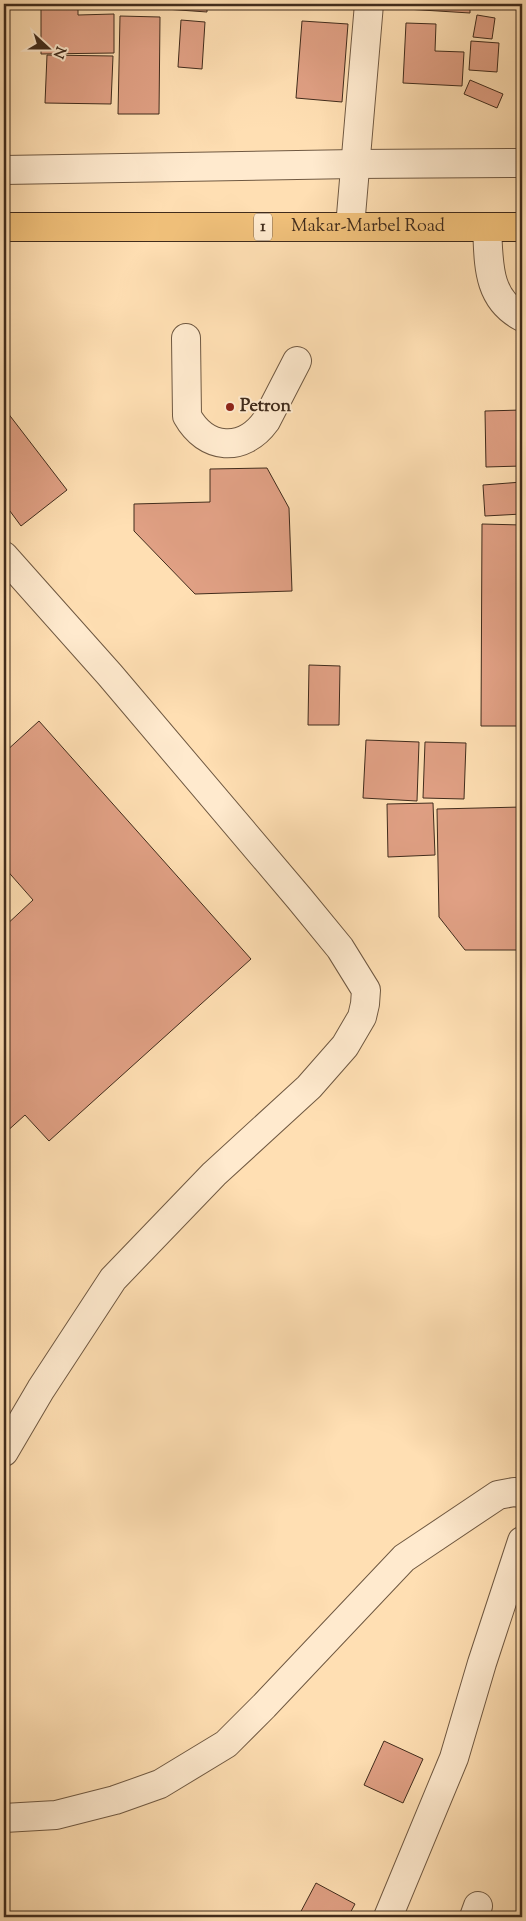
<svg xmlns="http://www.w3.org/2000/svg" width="526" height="1921" font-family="'Sorts Mill Goudy',serif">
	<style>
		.building { fill: #e0a084; stroke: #412c1c }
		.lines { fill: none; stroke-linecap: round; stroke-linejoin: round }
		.minor-casing { stroke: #705942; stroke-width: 30 }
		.major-casing { stroke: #412c1c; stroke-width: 30 }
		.minor { stroke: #ffeace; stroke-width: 28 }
		.major { stroke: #f0c07a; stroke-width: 28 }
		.poi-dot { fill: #8f2418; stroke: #ffeace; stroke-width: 2 }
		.labels { text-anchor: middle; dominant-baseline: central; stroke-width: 4; stroke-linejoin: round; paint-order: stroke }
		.shield { fill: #ffeace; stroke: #7a6551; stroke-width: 1 }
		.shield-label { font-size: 16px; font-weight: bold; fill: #412c1c }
		.street-label { font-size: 18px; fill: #412c1c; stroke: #ffeace }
		.poi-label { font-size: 18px; font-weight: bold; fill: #412c1c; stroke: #ffeace; text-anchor: start }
	</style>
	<rect width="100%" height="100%" fill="#ffdfb3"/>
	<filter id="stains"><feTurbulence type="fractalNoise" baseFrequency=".004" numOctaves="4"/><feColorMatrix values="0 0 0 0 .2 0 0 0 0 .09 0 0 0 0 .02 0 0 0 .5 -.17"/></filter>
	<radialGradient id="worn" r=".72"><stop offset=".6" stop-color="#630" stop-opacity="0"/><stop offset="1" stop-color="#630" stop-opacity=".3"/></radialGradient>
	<!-- building -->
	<g class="building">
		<path d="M41 4H78V15L114 14V53L41 54Z"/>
		<path d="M123 4H207V12L123 6Z"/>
		<path d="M406 4H470V13L406 9Z"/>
		<path d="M477 15 495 18 492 39 473 37Z"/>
		<path d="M120 16 160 17 159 114H118Z"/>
		<path d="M181 20 205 22 202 69 178 67Z"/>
		<path d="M302 21 348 24 342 102 296 98Z"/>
		<path d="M406 23 436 24 435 51 464 52 462 86 403 83Z"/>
		<path d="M471 41 499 43 497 72 469 70Z"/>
		<path d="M47 55 113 56 111 104 45 103Z"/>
		<path d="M520 59H522V100H517Z"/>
		<path d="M470 80 503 94 497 108 464 94Z"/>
		<path d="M4 408 67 490 21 526 4 503Z"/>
		<path d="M522 410V466L486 467 485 411Z"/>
		<path d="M267 468 289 508 292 591 195 594 134 531V504L210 502V469Z"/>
		<path d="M522 482V514L485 516 483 485Z"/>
		<path d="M482 524 522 525V726H481Z"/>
		<path d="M309 665 340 666 339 725H308Z"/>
		<path d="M39 721 251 959 49 1141 25 1115 4 1134V927L33 900 4 867V753Z"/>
		<path d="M366 740 419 742 417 801 363 798Z"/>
		<path d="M425 742 466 743 464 799 423 798Z"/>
		<path d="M433 803 435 855 388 857 387 804Z"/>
		<path d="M522 807V950H465L439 917 437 809Z"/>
		<path d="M384 1741 423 1759 403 1803 364 1785Z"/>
		<path d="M316 1883 355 1904 348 1917H298Z"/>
	</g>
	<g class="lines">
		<defs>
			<g id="minor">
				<path d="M4 170 355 164 522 163"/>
				<path d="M350 227 369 4"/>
				<path d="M487 227C489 262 486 298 522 317"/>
				<path d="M186 338 187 416C206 450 243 453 266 421L297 361"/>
				<path d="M4 556 110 675 299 898 340 948 366 990 365 1004 362 1017 345 1046 309 1087 214 1174 113 1279 41 1389 4 1452"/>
				<path d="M4 1818 56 1815 115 1800 160 1784 226 1744 264 1706 404 1558 498 1495 514 1492 522 1493"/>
				<path d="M388 1917 454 1758 482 1663 522 1541"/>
				<path d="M474 1917 478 1906"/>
			</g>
			<g id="major">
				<path id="s1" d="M4 227H522"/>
			</g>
		</defs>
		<!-- minor casing -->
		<use href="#minor" class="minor-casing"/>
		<!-- major casing -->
		<use href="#major" class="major-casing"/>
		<!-- minor -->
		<use href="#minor" class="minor"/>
		<!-- major -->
		<use href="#major" class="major"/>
	</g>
	<!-- markers -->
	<circle class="poi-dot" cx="230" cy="407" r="5"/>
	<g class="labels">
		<!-- shield labels -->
		<rect class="shield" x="254" y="213.5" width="18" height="27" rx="4"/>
		<g class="shield-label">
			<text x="263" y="227">1</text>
		</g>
		<!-- street labels -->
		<g class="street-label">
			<text stroke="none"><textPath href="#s1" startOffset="364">Makar-Marbel Road</textPath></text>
		</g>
		<!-- poi labels -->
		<g class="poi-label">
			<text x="240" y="407">Petron</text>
		</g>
	</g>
	<!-- margin -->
	<rect width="526" height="1921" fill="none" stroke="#ffdfb3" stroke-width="20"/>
	<rect x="5" y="5" width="516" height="1911" fill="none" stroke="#412c1c" stroke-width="2.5"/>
	<rect x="10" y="10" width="506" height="1901" fill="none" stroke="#412c1c"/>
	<!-- north arrow -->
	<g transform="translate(48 48) rotate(111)" stroke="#ffeace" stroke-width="4" paint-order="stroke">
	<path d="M0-4L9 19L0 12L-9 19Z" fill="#412c1c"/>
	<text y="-8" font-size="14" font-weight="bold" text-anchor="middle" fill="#412c1c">N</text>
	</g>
	<rect width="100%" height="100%" filter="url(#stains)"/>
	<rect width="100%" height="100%" fill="url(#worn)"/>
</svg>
